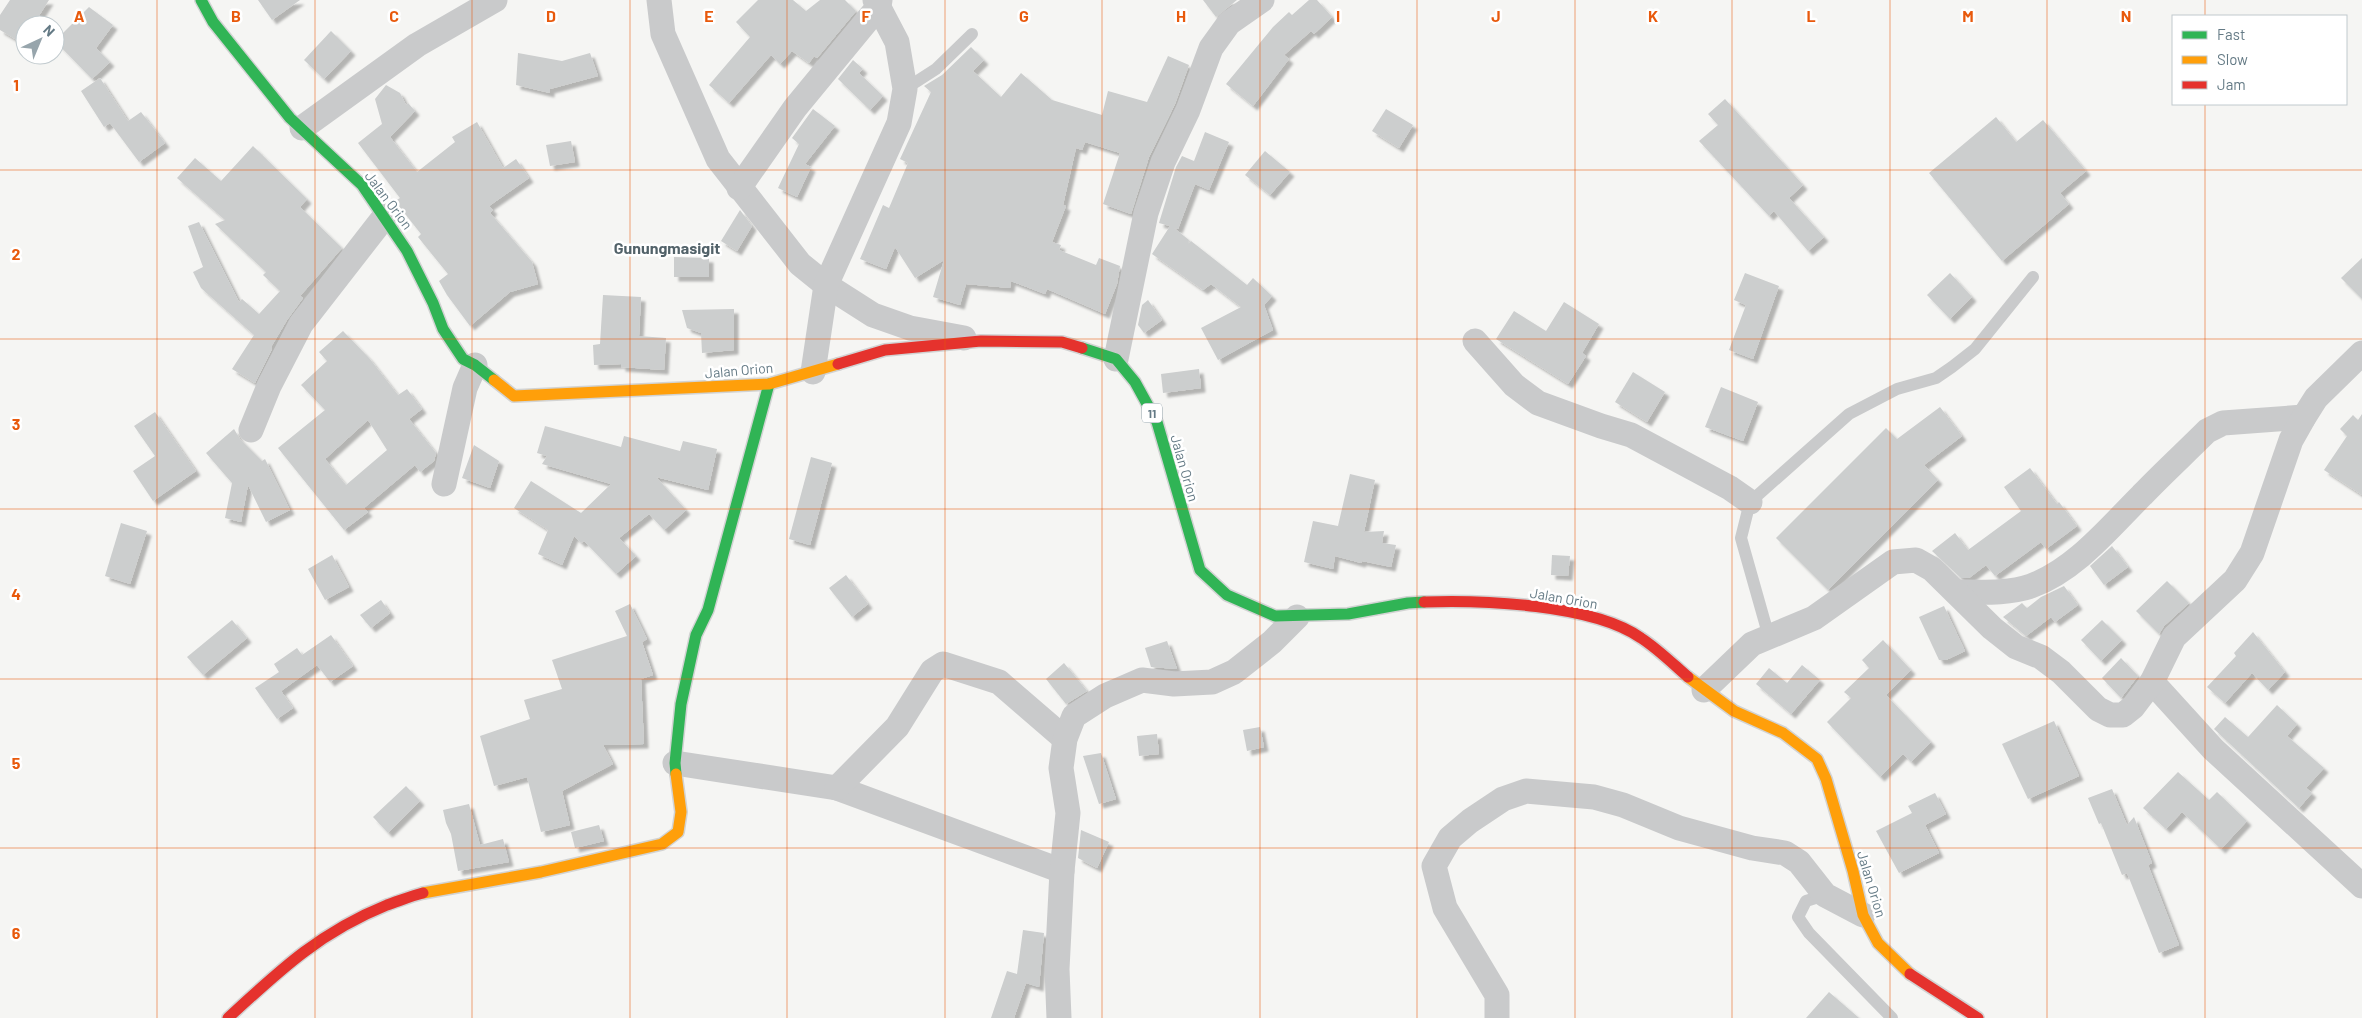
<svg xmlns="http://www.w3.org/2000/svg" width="2362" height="1018" font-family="Barlow,sans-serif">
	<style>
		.building { fill: #cccece; fill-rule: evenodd; filter: url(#shadow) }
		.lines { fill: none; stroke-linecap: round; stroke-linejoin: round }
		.fast-casing { stroke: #d2d3d3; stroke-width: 14 }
		.slow-casing { stroke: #d2d3d3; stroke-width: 14 }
		.jam-casing { stroke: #d2d3d3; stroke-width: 14 }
		.lane { stroke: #c9cacb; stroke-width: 12 }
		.street { stroke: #c9cacb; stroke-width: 25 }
		.fast { stroke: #30b455; stroke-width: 11 }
		.slow { stroke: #ff9f0a; stroke-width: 11 }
		.jam { stroke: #e5322d; stroke-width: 11 }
		.grid { fill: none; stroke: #e8590c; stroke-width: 1; stroke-opacity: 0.55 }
		.labels { text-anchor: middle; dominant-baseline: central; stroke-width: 5; stroke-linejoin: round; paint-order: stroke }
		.shield { fill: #fff; stroke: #92a2aa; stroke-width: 1 }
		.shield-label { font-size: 12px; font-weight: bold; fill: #647a85 }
		.street-label { font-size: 14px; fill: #647a85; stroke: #fff }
		.quarter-label { font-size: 16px; font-weight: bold; fill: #526269; stroke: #fff }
		.grid-label { font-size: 16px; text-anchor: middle; font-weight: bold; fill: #e8590c; stroke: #fff; stroke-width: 5; stroke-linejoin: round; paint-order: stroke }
	</style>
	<defs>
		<filter id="shadow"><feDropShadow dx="4.5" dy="4.5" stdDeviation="1" flood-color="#0004"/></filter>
	</defs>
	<rect width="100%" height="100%" fill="#f5f5f3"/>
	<!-- building -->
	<g class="building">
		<path d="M10 0H49L33 25H25V38L22 43 0 30V15Z"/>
		<path d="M258 0H300L272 20Z"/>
		<path d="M758 0H793L806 11 820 0H845L856 11 817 58 814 56 809 63 792 51 780 64 771 55 729 103 709 85 750 37 736 22Z"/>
		<path d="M1203 0H1237L1216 17Z"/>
		<path d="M1309 0H1317L1332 17 1314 34 1311 31 1284 55 1289 59 1253 106 1226 84 1273 27 1289 12 1292 15Z"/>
		<path d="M89 7 113 25 96 48 110 62 92 79 55 41Z"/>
		<path d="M331 31 351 51 324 79 304 60Z"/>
		<path d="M971 47 984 60 973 71 1001 97 1021 73 1052 100 1102 115 1108 91 1147 102 1168 56 1189 65 1175 104 1149 157 1131 214 1103 204 1120 153 1085 142 1082 150 1076 148 1063 205 1066 206 1052 242 1061 245 1059 250 1096 265 1099 258 1120 266 1117 284 1105 314 1047 289 1045 294 1011 281 1010 288 966 284 960 305 933 297 944 260 915 278 895 247 886 269 860 259 883 205 889 208 908 163 900 159 931 92 924 86 942 75Z"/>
		<path d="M518 53 562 61 590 53 598 76 550 89V93L516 85Z"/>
		<path d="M853 60 863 69 859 73 883 96 870 110 838 79Z"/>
		<path d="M100 78 128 121 141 112 165 143 139 162 110 123 104 127 81 91Z"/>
		<path d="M386 85 400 93 406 105 408 103 415 111 390 137 417 172 455 142 452 137 477 122 503 168 516 159 529 178 489 206 493 210 490 213 532 262 538 284 510 292 470 326 447 295 439 281 448 274 418 237 421 234 395 201 400 198 358 143 382 124 375 99Z"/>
		<path d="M1725 99 1803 185 1789 198 1824 237 1808 251 1774 211 1769 216 1699 141 1718 125 1708 114Z"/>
		<path d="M813 109 835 126 805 164 811 167 797 197 778 188 799 144 792 138Z"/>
		<path d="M1386 109 1413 125 1399 148 1372 131Z"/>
		<path d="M1996 117 2016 142 2043 120 2086 171 2060 193 2069 204 2002 261 1929 173Z"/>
		<path d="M1205 132 1229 142 1209 190 1195 184 1178 229 1174 228 1189 240 1188 244 1191 241 1247 285 1253 278 1272 296 1264 305 1273 330 1218 360 1201 328 1241 307 1211 284 1203 290 1152 254 1170 226 1159 223 1176 167 1182 156 1194 161Z"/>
		<path d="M571 141 575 162 550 166 546 145Z"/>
		<path d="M253 146 307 199 300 207 342 248 300 296 303 298 287 320 271 347 272 349 255 383 232 369 254 335 201 288 193 272 203 267 188 226 199 222 239 302 242 299 259 314 280 291 263 275 266 272 215 224 225 220 177 178 195 158 221 181Z"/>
		<path d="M1265 151 1290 172 1270 195 1245 175Z"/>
		<path d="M740 210 752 226 737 251 721 241Z"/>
		<path d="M674 257 709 258V277H674Z"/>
		<path d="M2362 258V299L2341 278Z"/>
		<path d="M1745 273 1779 286 1753 359 1729 350 1746 305 1734 300Z"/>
		<path d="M1950 273 1972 297 1950 319 1927 295Z"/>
		<path d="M603 295 641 297 639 336 666 338 664 370 621 367V364L594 365 593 345 600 344Z"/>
		<path d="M1148 300 1162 320 1144 333 1138 325 1142 305Z"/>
		<path d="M1564 302 1599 324 1582 353 1586 356 1568 384 1496 339 1514 311 1546 331Z"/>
		<path d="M734 309V350L702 353 701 333 687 328 682 310Z"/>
		<path d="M343 331 369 358 398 395 407 389 422 409 409 419 436 453 434 461 420 472 415 465 364 508 368 512 344 530 278 448 325 410 301 385 327 361 319 352ZM368 420 387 450 346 485 325 459Z"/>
		<path d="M1199 369 1201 388 1163 393 1161 374Z"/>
		<path d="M1633 372 1665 392 1647 422 1615 402Z"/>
		<path d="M1721 387 1758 402 1743 441 1705 427Z"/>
		<path d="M1940 407 1962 436 1924 465 1938 480 1828 590 1776 538 1886 428 1897 439Z"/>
		<path d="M155 412 196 471 153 501 133 471 155 456 134 426Z"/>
		<path d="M2362 414V495L2324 470 2347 436 2340 429 2353 415 2358 420Z"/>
		<path d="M545 426 621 447 624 436 680 451 683 441 717 449 708 490 656 477 686 510 664 530 649 514 619 538 636 556 616 574 584 541 581 543 574 536 562 565 538 554 548 530 514 508 531 481 581 513 611 484 542 464 547 456 537 453Z"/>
		<path d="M234 429 240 439 262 461 265 459 290 510 266 522 248 485 241 522 225 518 232 483 206 453Z"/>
		<path d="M474 445 499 461 490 488 462 478Z"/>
		<path d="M811 457 832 463 810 545 789 539Z"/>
		<path d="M2030 468 2057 504 2059 502 2077 526 2046 549 2041 542 1995 576 1986 565 1969 578H1961L1932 551 1955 533 1968 550 2021 511 2004 487Z"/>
		<path d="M1350 474 1375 480 1364 532 1384 531 1382 543 1396 545 1391 567 1362 561 1361 563 1335 556 1333 569 1304 562 1313 521 1338 526Z"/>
		<path d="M121 523 147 531 130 584 105 576Z"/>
		<path d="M2112 546 2128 567 2104 585 2090 566Z"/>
		<path d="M332 555 349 587 325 600 308 569Z"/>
		<path d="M1552 555 1570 556 1568 576 1551 575Z"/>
		<path d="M846 575 868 604 852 617 829 588Z"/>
		<path d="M2167 581 2189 603 2164 626 2159 634 2136 611Z"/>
		<path d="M2064 586 2078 605 2055 622 2051 617 2026 636 2003 617 2022 603 2027 608 2041 597Z"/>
		<path d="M381 600 390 613 371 628 360 615Z"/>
		<path d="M630 604 647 639 642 642 653 675 641 679 644 744 603 745 613 764 562 791 570 825 541 832 527 777 494 786 480 736 530 719 524 700 562 689 552 660 627 636 615 611Z"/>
		<path d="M1944 606 1965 651 1946 660H1939L1919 617Z"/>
		<path d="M232 620 247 638 203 675 187 657Z"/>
		<path d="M2102 620 2122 640 2101 661 2081 640Z"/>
		<path d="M2253 632 2285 672 2268 690 2252 673 2225 703 2207 687 2236 656 2234 653Z"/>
		<path d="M331 635 353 666 330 682 317 665 281 691 293 708 277 719 255 688 279 672 274 664 297 648 302 655Z"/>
		<path d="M1883 640 1911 670 1886 695 1931 742 1911 762 1903 754 1880 777 1827 722 1851 698 1844 692 1869 668 1862 660Z"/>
		<path d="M1167 641 1177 669 1151 667 1145 648Z"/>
		<path d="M2121 658 2138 676 2121 698 2102 678Z"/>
		<path d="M1064 663 1087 691 1066 704 1046 679Z"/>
		<path d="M1802 665 1820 680 1791 714 1756 684 1769 668 1787 683Z"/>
		<path d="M2277 705 2297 724 2287 736 2324 768 2306 788 2312 793 2299 808 2214 729 2225 717 2248 737Z"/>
		<path d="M2054 721 2079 776 2028 799 2002 744Z"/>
		<path d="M1260 727 1264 747 1247 751 1243 730Z"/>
		<path d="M1157 734 1159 754 1139 756 1137 736Z"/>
		<path d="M1101 753 1116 799 1099 804 1083 756Z"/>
		<path d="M2178 772 2209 800 2217 792 2247 821 2221 849 2182 812 2166 829 2143 808Z"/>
		<path d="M406 786 420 801 388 833 373 817Z"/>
		<path d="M2112 789 2127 825 2134 817 2152 863 2148 865 2179 945 2159 953 2127 873 2122 875 2101 823 2099 824 2088 798Z"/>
		<path d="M1935 793 1946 814 1925 825 1939 853 1899 873 1876 831 1912 813 1908 806Z"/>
		<path d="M469 804 480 845 503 839 509 862 458 871 451 834 446 823 443 810Z"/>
		<path d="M599 825 604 841 575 848 571 832Z"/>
		<path d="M1081 830 1109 842 1097 868 1078 858Z"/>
		<path d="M1023 930 1044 933 1039 987 1026 983 1014 1018H991L1007 971 1017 974Z"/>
		<path d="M1829 992 1859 1018H1806Z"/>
	</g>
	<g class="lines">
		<defs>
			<g id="fast">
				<path d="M201 0 213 22 290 118 362 185 407 251 433 303 443 329 463 359 475 365 494 380"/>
				<path d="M1082 348 1116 359 1135 382 1157 422 1200 570 1227 595 1275 616 1348 614 1408 603 1424 602"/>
				<path d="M676 774 675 763 681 704 696 635 708 610 769 384"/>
			</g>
			<g id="slow">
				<path d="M494 380 514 396 769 384 838 364"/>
				<path d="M1688 677 1734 711 1783 733 1817 759 1826 779 1853 871 1863 915 1878 943 1910 974"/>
				<path d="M423 893 541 872 662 844 678 832 681 812 676 774"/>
			</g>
			<g id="jam">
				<path d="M838 364 885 350 981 341 1062 342 1082 348"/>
				<path d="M1424 602C1482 600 1593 604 1641 638 1658 649 1673 664 1688 677"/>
				<path d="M1910 974 1978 1018"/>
				<path d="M228 1018C280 970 320 932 387 905 399 901 411 896 423 893"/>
			</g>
		</defs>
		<!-- fast casing -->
		<use href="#fast" class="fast-casing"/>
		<!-- slow casing -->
		<use href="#slow" class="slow-casing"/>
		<!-- jam casing -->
		<use href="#jam" class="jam-casing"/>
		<!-- lane -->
		<g class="lane">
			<path d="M905 89 936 69 972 34"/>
			<path d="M1769 637 1741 538 1750 502 1849 414 1897 389 1936 378 1952 367 1975 349 2033 277"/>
			<path d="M1825 895 1806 901 1798 917 1809 933 1892 1018"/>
		</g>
		<!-- street -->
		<g class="street">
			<path d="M659 0 663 34 718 159 800 264 826 285 873 315 910 328 964 338"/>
			<path d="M302 128 417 45 495 0"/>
			<path d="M739 188 795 108 879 6 880 0"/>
			<path d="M1475 341 1514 385 1538 403 1601 426 1631 435 1730 488 1750 502"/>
			<path d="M1116 359 1146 213 1163 162 1188 110 1211 48 1229 23 1262 0"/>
			<path d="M813 372 826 285 899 123 905 89 897 42 875 0"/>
			<path d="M251 430 269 386 301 324 385 216"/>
			<path d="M444 484 465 388 475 365"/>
			<path d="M1956 592C1980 592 2008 594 2031 586 2075 570 2109 528 2142 495 2163 473 2185 453 2207 431L2223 423 2304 417"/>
			<path d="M2152 682 2213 749 2362 886"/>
			<path d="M1704 690 1752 644 1814 618 1893 562 1916 560 1932 569 1992 628 2016 647 2041 657 2061 672 2098 709 2110 715H2123L2133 707 2152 682 2174 637 2235 580 2252 553 2291 440 2304 417 2316 398 2362 353"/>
			<path d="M675 763 837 788 1062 871"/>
			<path d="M837 788 897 727 932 671 943 664 999 682 1065 739"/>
			<path d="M1059 1018 1057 969 1062 871 1068 813 1061 768 1065 739 1074 716 1105 696 1142 680 1174 684 1212 682 1234 672 1272 642 1297 617"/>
			<path d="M1497 1018V995L1445 908 1434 866 1450 838 1470 821 1503 799 1526 791 1594 797 1623 805 1679 828 1752 848 1785 853 1799 862 1825 895 1863 915"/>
		</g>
		<!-- fast -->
		<use href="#fast" class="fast"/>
		<!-- slow -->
		<use href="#slow" class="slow"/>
		<!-- jam -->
		<use href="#jam" class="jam"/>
	</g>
	<!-- grid -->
	<path class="grid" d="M157 0V1018M315 0V1018M472 0V1018M630 0V1018M787 0V1018M945 0V1018M1102 0V1018M1260 0V1018M1417 0V1018M1575 0V1018M1732 0V1018M1890 0V1018M2047 0V1018M2205 0V16M2205 104V1018M0 170H2362M0 339H2362M0 509H2362M0 679H2362M0 848H2362"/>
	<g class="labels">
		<!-- shield labels -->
		<rect class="shield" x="1142" y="403.5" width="20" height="19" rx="4"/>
		<g class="shield-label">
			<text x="1152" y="413">11</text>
		</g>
		<!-- street labels -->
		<g class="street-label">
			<text transform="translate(389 200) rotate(53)">Jalan Orion</text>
			<text transform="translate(739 370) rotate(-5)">Jalan Orion</text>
			<text transform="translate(1185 468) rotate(74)">Jalan Orion</text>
			<text transform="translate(1564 598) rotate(10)">Jalan Orion</text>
			<text transform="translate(1872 884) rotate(73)">Jalan Orion</text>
		</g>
		<!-- quarter labels -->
		<g class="quarter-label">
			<text x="667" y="247">Gunungmasigit</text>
		</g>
	</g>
	<g class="grid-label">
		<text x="79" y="22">A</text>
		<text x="236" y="22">B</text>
		<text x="394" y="22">C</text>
		<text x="551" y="22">D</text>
		<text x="709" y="22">E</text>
		<text x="866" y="22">F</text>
		<text x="1024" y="22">G</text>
		<text x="1181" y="22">H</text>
		<text x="1338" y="22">I</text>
		<text x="1496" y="22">J</text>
		<text x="1653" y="22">K</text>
		<text x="1811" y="22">L</text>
		<text x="1968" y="22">M</text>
		<text x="2126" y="22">N</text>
		<text x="16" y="91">1</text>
		<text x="16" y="260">2</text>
		<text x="16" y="430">3</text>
		<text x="16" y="600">4</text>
		<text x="16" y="769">5</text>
		<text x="16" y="939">6</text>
	</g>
	<!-- legend -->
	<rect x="2172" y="15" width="175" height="90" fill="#ffffff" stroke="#c1cace"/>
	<rect x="2182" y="31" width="25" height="8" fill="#30b455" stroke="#c1cace"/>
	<text x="2217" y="40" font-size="15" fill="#647a85">Fast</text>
	<rect x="2182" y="56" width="25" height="8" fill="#ff9f0a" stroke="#c1cace"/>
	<text x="2217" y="65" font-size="15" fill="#647a85">Slow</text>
	<rect x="2182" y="81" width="25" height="8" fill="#e5322d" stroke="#c1cace"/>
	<text x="2217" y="90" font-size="15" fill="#647a85">Jam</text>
	<!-- north arrow -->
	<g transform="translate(40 40) rotate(44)"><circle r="24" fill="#ffffff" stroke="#c1cace"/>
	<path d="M0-4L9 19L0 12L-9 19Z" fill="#97a5ac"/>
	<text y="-8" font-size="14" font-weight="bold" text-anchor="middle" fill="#647a85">N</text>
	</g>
</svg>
